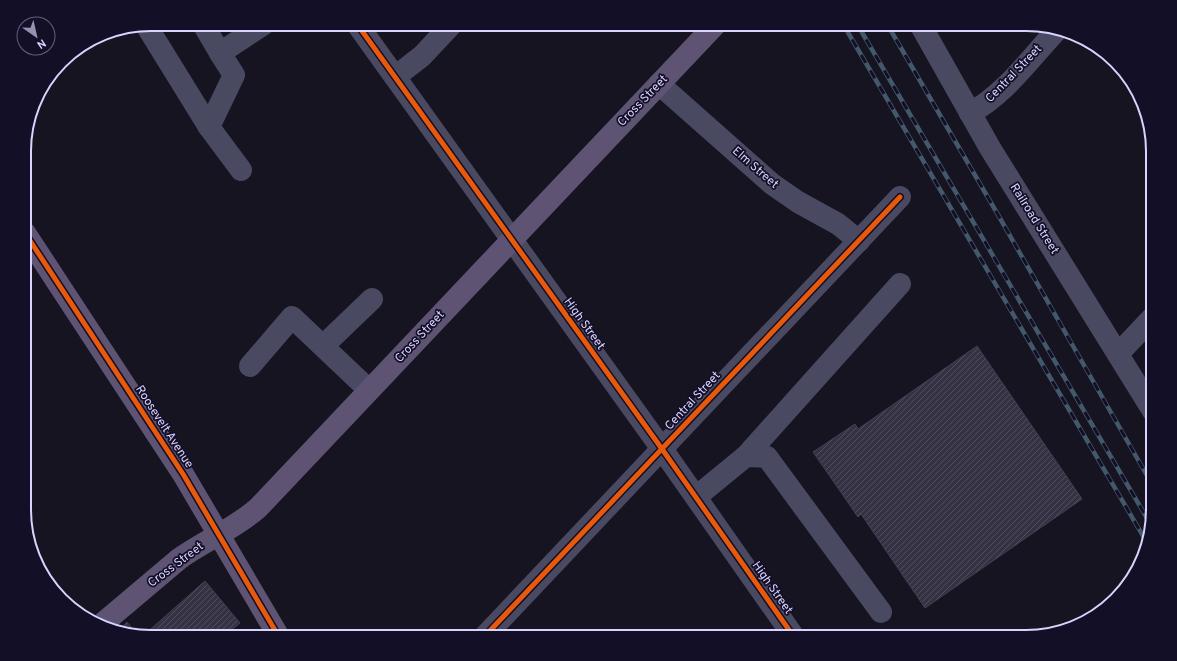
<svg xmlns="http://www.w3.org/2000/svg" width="1177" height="661" font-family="Overpass,sans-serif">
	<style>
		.building { fill: url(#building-hatch); stroke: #433f54 }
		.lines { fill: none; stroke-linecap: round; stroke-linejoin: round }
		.minor { stroke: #4a4962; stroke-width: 22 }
		.major { stroke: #5e5373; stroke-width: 22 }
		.rail-casing { stroke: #43596b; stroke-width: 4.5 }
		.rail { stroke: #130f26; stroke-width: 3; stroke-dasharray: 9; stroke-linecap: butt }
		.cycleway-casing { stroke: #130f26; stroke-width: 8 }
		.cycleway { stroke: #e8590c; stroke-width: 5 }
		.labels { text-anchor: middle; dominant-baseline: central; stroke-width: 3.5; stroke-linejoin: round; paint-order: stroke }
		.street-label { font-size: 12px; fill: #d9d4ff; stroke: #130f26 }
		.rim { fill: none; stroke: #d9d4ff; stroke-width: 2 }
	</style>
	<defs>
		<pattern id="building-hatch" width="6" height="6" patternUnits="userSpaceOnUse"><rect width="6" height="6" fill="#343243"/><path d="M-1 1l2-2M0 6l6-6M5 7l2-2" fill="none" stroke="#514f5f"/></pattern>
	</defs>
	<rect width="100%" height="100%" fill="#161421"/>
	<!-- building -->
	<g class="building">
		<path d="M977 346 1082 499 925 608 861 514 858 517 813 452 855 424 858 429Z"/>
		<path d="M205 581 240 623 223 637H151L144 635Z"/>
		<path d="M127 622 136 633 121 629Z"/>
	</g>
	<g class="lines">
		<!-- minor -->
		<g class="minor">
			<path d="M203 24 220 53 264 24"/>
			<path d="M357 24 662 449 794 637"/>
			<path d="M920 24 990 148 1153 411"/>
			<path d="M146 25 209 127"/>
			<path d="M220 53 234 75 209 127 241 170"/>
			<path d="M395 77 422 56 452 24"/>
			<path d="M659 84 772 184 798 202 838 224 859 241"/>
			<path d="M970 113C1004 95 1029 60 1055 32"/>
			<path d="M323 346 372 299"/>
			<path d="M1118 354 1153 317"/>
			<path d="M250 366 292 317 369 390"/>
			<path d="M746 456 900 284"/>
			<path d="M696 497 746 456 767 457 881 612"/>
			<path d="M484 637 900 197"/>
		</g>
		<!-- major -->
		<g class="major">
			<path d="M25 233 183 474 279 637"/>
			<path d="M102 624 179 559C204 541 234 529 258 508L716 24"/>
		</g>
		<defs>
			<g id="rail">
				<path d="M843 24 1146 541"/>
				<path d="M857 24 1151 525"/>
				<path d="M887 24 997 213 1153 486"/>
			</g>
		</defs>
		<!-- rail casing -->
		<use href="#rail" class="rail-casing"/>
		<!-- rail -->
		<use href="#rail" class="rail"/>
		<defs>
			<g id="cycleway">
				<path d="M357 24 662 449 794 637"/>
				<path d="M25 233 183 474 279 637"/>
				<path d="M484 637 900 197"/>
			</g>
		</defs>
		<!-- cycleway casing -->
		<use href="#cycleway" class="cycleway-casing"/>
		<!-- cycleway -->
		<use href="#cycleway" class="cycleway"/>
	</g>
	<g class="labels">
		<!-- street labels -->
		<g class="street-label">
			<text transform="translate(1014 74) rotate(-46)">Central Street</text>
			<text transform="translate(643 101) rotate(-46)">Cross Street</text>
			<text transform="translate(755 168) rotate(41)">Elm Street</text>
			<text transform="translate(1034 219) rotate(58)">Railroad Street</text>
			<text transform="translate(584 324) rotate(54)">High Street</text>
			<text transform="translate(420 337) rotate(-47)">Cross Street</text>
			<text transform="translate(693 401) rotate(-47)">Central Street</text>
			<text transform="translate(164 427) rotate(57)">Roosevelt Avenue</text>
			<text transform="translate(176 565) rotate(-37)">Cross Street</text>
			<text transform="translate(772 588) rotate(55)">High Street</text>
		</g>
	</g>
	<!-- crop -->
	<path d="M0 0H1177V661H0ZM151 31H1026A120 120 0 0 1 1146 151V510A120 120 0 0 1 1026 630H151A120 120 0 0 1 31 510V151A120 120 0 0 1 151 31Z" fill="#130f26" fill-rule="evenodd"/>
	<path class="rim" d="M151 31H1026A120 120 0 0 1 1146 151V510A120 120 0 0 1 1026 630H151A120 120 0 0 1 31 510V151A120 120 0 0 1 151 31Z"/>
	<!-- north arrow -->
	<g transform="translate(36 36) rotate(146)"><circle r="19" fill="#130f26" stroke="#625e7d"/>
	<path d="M0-3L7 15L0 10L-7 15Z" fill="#9591b1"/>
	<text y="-6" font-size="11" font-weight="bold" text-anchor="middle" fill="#d9d4ff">N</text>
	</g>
</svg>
